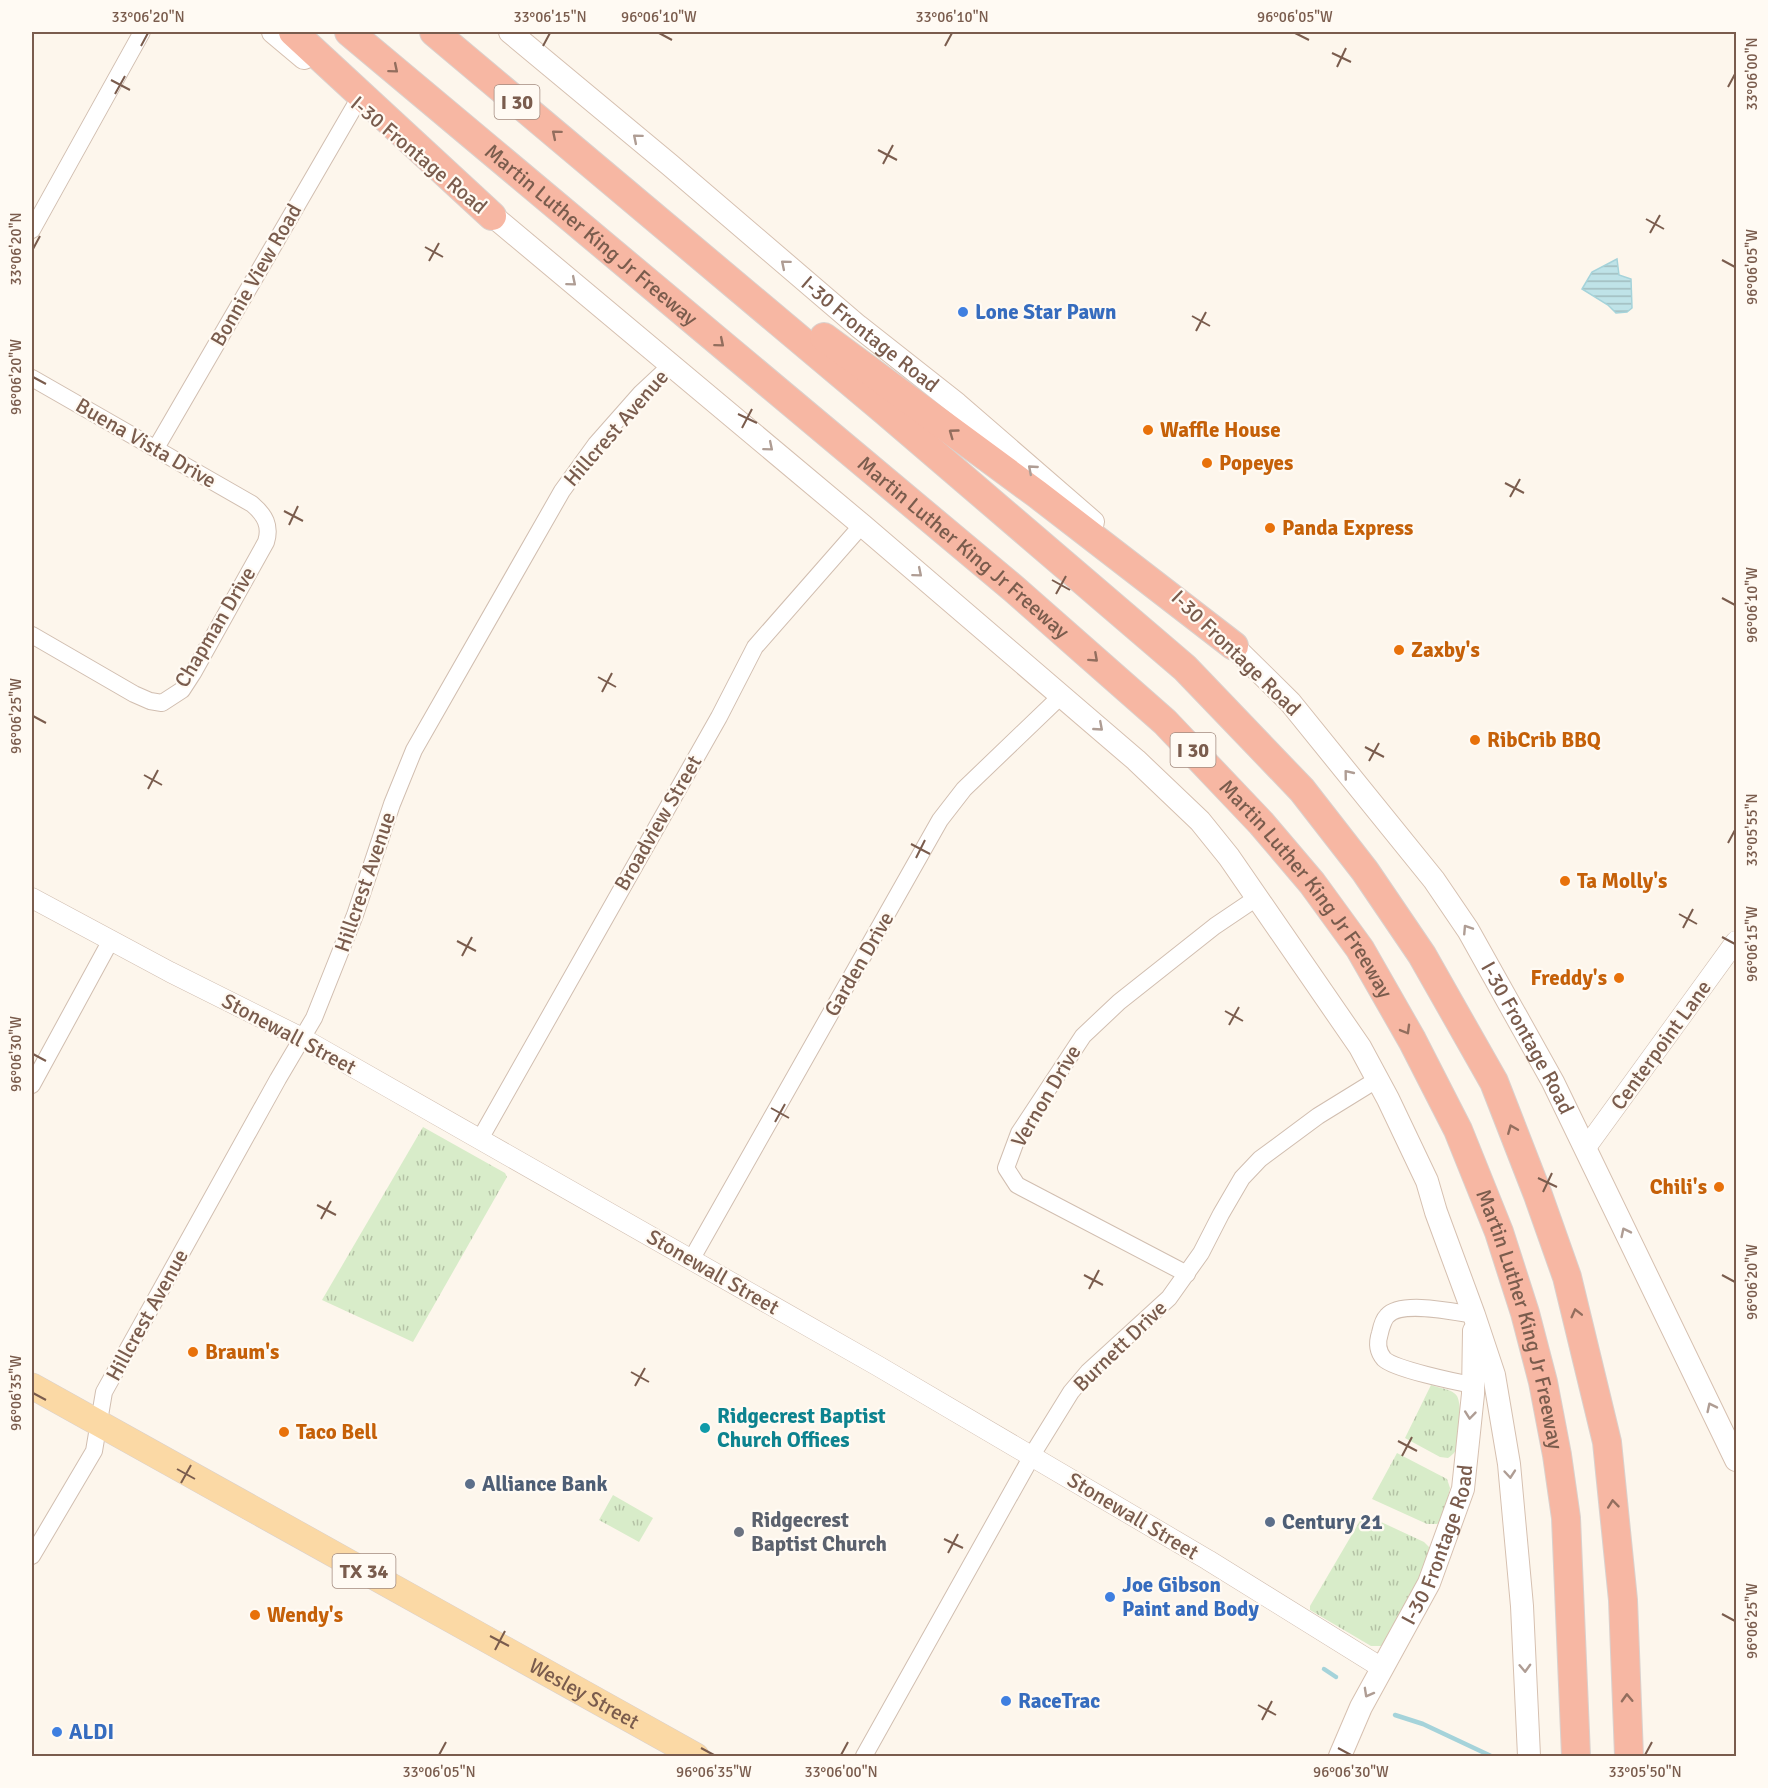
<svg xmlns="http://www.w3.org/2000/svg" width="1768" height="1788" font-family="Signika,sans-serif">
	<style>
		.grass { fill: url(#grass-tufts) }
		.water { fill: url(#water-rules); stroke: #a5d3da; stroke-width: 1.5 }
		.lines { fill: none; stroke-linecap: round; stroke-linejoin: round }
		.stream { stroke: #a5d3da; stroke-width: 4.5 }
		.minor-casing { stroke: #d1beb0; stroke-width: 18 }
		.tertiary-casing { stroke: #d1beb0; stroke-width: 21 }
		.secondary-casing { stroke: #d6c0b0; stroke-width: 24 }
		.primary-casing { stroke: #dad1cd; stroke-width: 27 }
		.motorway-casing { stroke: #dad1cd; stroke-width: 30 }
		.minor { stroke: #fff; stroke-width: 16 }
		.tertiary { stroke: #fff; stroke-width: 20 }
		.secondary { stroke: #fff; stroke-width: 22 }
		.primary { stroke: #fbd9a5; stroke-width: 26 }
		.motorway { stroke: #f7b7a3; stroke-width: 28 }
		.oneway { stroke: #936e5e }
		.oneway2 { stroke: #af9d94 }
		.ticks { fill: none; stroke: #7a5c4d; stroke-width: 2 }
		.shop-dot { fill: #3f7fe0; stroke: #fffaf3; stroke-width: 2 }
		.food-dot { fill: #e8710a; stroke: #fffaf3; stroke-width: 2 }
		.culture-dot { fill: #0f9aa8; stroke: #fffaf3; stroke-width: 2 }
		.service-dot { fill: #5c6f8a; stroke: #fffaf3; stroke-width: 2 }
		.worship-dot { fill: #6b7280; stroke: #fffaf3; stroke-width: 2 }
		.labels { text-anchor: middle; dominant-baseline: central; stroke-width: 4.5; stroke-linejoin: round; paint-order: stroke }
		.shield { fill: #fffaf3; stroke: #a28b7f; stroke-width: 1.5 }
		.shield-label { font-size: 20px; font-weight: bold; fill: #7a5c4d }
		.street-label { font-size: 21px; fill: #7a5c4d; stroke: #fffaf3 }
		.shop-label { font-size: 21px; font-weight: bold; fill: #366cbe; stroke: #fffaf3; text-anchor: start }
		.food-label { font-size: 21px; font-weight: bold; fill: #c56008; stroke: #fffaf3; text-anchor: start }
		.culture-label { font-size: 21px; font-weight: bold; fill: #0d838f; stroke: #fffaf3; text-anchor: start }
		.service-label { font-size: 21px; font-weight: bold; fill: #4e5e75; stroke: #fffaf3; text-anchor: start }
		.worship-label { font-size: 21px; font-weight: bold; fill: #5b616d; stroke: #fffaf3; text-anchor: start }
		.neatline { fill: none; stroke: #7a5c4d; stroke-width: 2 }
		.ticks-label { font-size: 15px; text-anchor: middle; fill: #7a5c4d }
	</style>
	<defs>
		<pattern id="grass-tufts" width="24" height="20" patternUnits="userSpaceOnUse" patternTransform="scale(1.5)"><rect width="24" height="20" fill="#d8ecc9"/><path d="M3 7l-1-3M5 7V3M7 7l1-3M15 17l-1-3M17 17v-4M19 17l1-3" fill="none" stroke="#b4c2a5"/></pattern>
		<pattern id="water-rules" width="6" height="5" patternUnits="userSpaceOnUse" patternTransform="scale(1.5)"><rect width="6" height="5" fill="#bfe3e8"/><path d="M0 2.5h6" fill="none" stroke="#a0bbbe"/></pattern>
	</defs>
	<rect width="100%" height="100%" fill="#fdf6ec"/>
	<!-- grass -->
	<g class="grass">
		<path d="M423 1127 505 1173 507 1177 413 1342 322 1300Z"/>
		<path d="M1431 1385C1438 1388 1453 1389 1457 1396 1462 1405 1461 1439 1457 1448 1455 1453 1452 1455 1448 1458L1440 1457 1405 1438Z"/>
		<path d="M1397 1453 1447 1479 1450 1488 1443 1519 1437 1524H1427L1372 1499Z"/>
		<path d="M613 1495 653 1518 639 1542 599 1520Z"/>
		<path d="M1364 1514 1424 1542 1429 1547 1428 1563 1389 1639 1381 1646H1371L1310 1610V1606Z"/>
	</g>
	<!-- water -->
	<path class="water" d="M1617 259 1619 275 1631 279 1632 308 1627 312 1616 313 1608 305 1582 289 1592 272Z"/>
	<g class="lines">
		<!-- stream -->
		<g class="stream">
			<path d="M1324 1669 1336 1677"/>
			<path d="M1395 1715 1423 1724 1491 1756"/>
		</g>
		<defs>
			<g id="minor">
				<path d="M32 230 142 32"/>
				<path d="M32 378 252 504C265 515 271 526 266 542L193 673 182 690 162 703 150 701 134 694 32 635"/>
				<path d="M156 448 357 102"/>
				<path d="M32 1085 111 940"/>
				<path d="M480 1139 719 717 755 647 862 525"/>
				<path d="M691 1260 940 820 964 789 1062 695"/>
				<path d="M1187 1274 1017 1185 1006 1168 1019 1133 1083 1036 1119 1002 1215 926 1258 897"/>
				<path d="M1473 1385C1456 1382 1394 1369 1384 1359 1377 1351 1377 1342 1380 1333 1381 1328 1384 1319 1387 1316 1401 1300 1454 1312 1474 1315"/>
				<path d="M32 1556 94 1451 104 1392 278 1079 314 1018 355 915 392 804 414 750 562 491 596 444 641 393 671 365"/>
				<path d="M864 1756 1037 1447 1071 1392 1088 1372 1169 1298 1201 1253 1221 1214 1242 1178 1260 1159 1318 1116 1378 1079"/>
			</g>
			<g id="tertiary">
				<path d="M32 898 170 972 302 1038 878 1366 1208 1560 1382 1668"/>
				<path d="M1585 1149 1736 941"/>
			</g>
			<g id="secondary">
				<path d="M273 32 304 58"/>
				<path id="s1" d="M510 32 670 165 858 326 957 404 1093 522"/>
				<path d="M481 206 862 525 1136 760 1200 821 1229 857 1360 1047 1388 1099 1427 1181 1436 1212 1474 1315 1494 1375 1509 1464 1522 1606 1529 1756"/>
				<path id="s2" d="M1222 635 1290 702 1434 880 1468 930 1553 1082 1736 1460"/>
				<path id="s3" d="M1340 1756 1361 1707 1429 1583 1463 1489 1473 1394 1474 1331"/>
			</g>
			<g id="primary">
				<path id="s4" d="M32 1386 696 1756"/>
			</g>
			<g id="motorway">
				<path d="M293 32 492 216"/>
				<path id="s5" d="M349 32 1014 589 1165 722 1261 823 1312 883 1360 949 1412 1040 1458 1130 1499 1232 1525 1313 1543 1382 1557 1455 1566 1518 1576 1756"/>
				<path d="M434 32 885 411 1185 668 1302 790 1365 871 1422 955 1494 1082 1538 1195 1567 1277 1607 1442 1623 1600 1629 1756"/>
				<path d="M824 337 1037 494 1234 646"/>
			</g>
		</defs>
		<!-- minor casing -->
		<use href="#minor" class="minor-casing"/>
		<!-- tertiary casing -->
		<use href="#tertiary" class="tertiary-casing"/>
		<!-- secondary casing -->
		<use href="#secondary" class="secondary-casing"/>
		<!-- primary casing -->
		<use href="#primary" class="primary-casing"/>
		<!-- motorway casing -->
		<use href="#motorway" class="motorway-casing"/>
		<!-- minor -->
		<use href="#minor" class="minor"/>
		<!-- tertiary -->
		<use href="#tertiary" class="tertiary"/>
		<!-- secondary -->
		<use href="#secondary" class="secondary"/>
		<!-- primary -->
		<use href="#primary" class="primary"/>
		<!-- motorway -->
		<use href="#motorway" class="motorway"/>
	</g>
	<!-- one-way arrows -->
	<defs><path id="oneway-chevron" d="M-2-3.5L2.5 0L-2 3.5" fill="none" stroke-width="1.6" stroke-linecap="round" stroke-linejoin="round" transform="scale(1.5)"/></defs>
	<g class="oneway">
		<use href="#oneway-chevron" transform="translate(394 69) rotate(40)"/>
		<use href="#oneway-chevron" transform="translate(556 134) rotate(-140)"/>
		<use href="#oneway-chevron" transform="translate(720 343) rotate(40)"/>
		<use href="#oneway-chevron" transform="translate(953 433) rotate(-144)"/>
		<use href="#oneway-chevron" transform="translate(1094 658) rotate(42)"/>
		<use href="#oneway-chevron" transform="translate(1406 1030) rotate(60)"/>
		<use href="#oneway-chevron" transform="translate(1512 1129) rotate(-112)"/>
		<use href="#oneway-chevron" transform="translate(1576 1313) rotate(-104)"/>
		<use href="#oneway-chevron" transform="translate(1613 1504) rotate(-96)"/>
		<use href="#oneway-chevron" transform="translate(1627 1698) rotate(-92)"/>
	</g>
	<g class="oneway2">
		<use href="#oneway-chevron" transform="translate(637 138) rotate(-140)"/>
		<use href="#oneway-chevron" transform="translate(785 264) rotate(-140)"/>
		<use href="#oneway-chevron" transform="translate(572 282) rotate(40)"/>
		<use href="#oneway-chevron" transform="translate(769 447) rotate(40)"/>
		<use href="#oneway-chevron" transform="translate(1032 469) rotate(-139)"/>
		<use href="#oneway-chevron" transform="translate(918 573) rotate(40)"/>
		<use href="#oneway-chevron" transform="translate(1099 727) rotate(41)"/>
		<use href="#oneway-chevron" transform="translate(1348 774) rotate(-129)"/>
		<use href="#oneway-chevron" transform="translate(1467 929) rotate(-123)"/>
		<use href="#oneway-chevron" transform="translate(1625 1232) rotate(-116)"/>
		<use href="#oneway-chevron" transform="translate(1711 1407) rotate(-116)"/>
		<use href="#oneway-chevron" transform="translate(1470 1415) rotate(96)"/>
		<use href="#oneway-chevron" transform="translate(1510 1474) rotate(85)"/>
		<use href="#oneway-chevron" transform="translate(1525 1668) rotate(88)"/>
		<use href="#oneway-chevron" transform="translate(1368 1693) rotate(119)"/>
	</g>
	<!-- ticks -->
	<path class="ticks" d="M659 33 672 40M1295 33 1309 40M141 46 148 33M543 46 550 33M945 46 952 33M1332 53 1351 62M1337 67 1346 48M111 80 130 90M1728 87 1735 74M115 94 125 76M878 150 897 160M883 164 893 145M1646 219 1664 229M1650 233 1660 215M425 247 443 257M33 249 40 236M1722 260 1735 267M429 261 439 243M1192 316 1210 326M1196 331 1206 312M33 377 46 384M738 414 757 423M742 428 752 409M1505 483 1524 493M1510 497 1520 479M284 511 303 521M289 525 298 506M1052 580 1070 590M1056 594 1066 576M1722 598 1735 605M598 677 616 687M602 692 612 673M33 716 46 723M1365 747 1384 757M1369 761 1379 743M144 775 162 785M148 789 158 770M1728 843 1735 830M911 844 930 854M916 858 925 840M1679 914 1697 924M1683 928 1693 909M1722 937 1735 944M457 941 476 951M462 956 472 937M1225 1011 1243 1021M1229 1025 1239 1007M33 1054 46 1061M771 1108 789 1118M775 1122 785 1104M1538 1178 1557 1187M1543 1192 1552 1173M317 1205 336 1215M321 1219 331 1201M1084 1275 1103 1285M1722 1275 1735 1282M1089 1289 1099 1270M631 1372 649 1382M635 1386 645 1368M33 1393 46 1400M1398 1441 1417 1451M1402 1456 1412 1437M177 1469 195 1479M181 1483 191 1465M944 1539 963 1548M948 1553 958 1534M1722 1614 1735 1621M490 1636 509 1646M495 1650 505 1631M1258 1705 1276 1715M1262 1720 1272 1701M701 1748 714 1755M1338 1748 1351 1755M439 1755 446 1742M841 1755 848 1742M1645 1755 1652 1742"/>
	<!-- markers -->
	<g class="shop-dot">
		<circle cx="963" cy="312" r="6"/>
		<circle cx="1110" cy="1597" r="6"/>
		<circle cx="1006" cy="1701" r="6"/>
		<circle cx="57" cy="1732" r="6"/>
	</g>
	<g class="food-dot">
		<circle cx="1148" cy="430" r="6"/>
		<circle cx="1207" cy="463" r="6"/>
		<circle cx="1270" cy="528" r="6"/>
		<circle cx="1399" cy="650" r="6"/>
		<circle cx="1475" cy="740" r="6"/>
		<circle cx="1565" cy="881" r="6"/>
		<circle cx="1619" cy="978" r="6"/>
		<circle cx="1719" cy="1187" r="6"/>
		<circle cx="193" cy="1352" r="6"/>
		<circle cx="284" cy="1432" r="6"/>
		<circle cx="255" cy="1615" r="6"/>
	</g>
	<circle class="culture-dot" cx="705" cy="1428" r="6"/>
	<g class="service-dot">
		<circle cx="470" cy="1484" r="6"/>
		<circle cx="1270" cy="1522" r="6"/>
	</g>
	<circle class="worship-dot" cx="739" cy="1532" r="6"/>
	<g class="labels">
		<!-- shield labels -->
		<g class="shield">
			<rect x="494.5" y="85" width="45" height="34" rx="4.5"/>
			<rect x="1170.5" y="733" width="45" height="34" rx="4.5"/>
			<rect x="332.5" y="1554" width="63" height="34" rx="4.5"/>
		</g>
		<g class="shield-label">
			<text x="517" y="102">I 30</text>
			<text x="1193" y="750">I 30</text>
			<text x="364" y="1571">TX 34</text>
		</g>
		<!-- street labels -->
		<g class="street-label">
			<text transform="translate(419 155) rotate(40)">I-30 Frontage Road</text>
			<text stroke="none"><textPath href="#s5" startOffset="316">Martin Luther King Jr Freeway</textPath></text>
			<text transform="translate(256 275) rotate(-60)">Bonnie View Road</text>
			<text stroke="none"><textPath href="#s1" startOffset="470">I-30 Frontage Road</textPath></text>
			<text transform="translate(616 428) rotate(-49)">Hillcrest Avenue</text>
			<text transform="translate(146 443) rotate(30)">Buena Vista Drive</text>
			<text stroke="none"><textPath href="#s5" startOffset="802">Martin Luther King Jr Freeway</textPath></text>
			<text transform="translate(215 627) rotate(-59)">Chapman Drive</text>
			<text transform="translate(1236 653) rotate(44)">I-30 Frontage Road</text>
			<text transform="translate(658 823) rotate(-60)">Broadview Street</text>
			<text transform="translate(365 882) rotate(-71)">Hillcrest Avenue</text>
			<text stroke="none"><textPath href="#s5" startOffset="1288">Martin Luther King Jr Freeway</textPath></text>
			<text transform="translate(859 964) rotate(-60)">Garden Drive</text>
			<text transform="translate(289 1034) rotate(28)">Stonewall Street</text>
			<text stroke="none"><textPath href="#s2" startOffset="508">I-30 Frontage Road</textPath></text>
			<text transform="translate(1661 1045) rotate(-54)">Centerpoint Lane</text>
			<text transform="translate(1046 1096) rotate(-59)">Vernon Drive</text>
			<text transform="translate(713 1272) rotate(30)">Stonewall Street</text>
			<text transform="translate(147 1315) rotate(-61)">Hillcrest Avenue</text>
			<text stroke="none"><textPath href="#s5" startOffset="1774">Martin Luther King Jr Freeway</textPath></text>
			<text transform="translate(1120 1346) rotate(-44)">Burnett Drive</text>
			<text transform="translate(1133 1516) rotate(31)">Stonewall Street</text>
			<text stroke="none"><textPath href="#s3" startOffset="234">I-30 Frontage Road</textPath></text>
			<text stroke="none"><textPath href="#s4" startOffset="632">Wesley Street</textPath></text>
		</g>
		<!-- shop labels -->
		<g class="shop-label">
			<text x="975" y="312">Lone Star Pawn</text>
			<text x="1122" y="1585">Joe Gibson<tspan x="1122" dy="24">Paint and Body</tspan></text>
			<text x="1018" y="1701">RaceTrac</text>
			<text x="69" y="1732">ALDI</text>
		</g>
		<!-- food labels -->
		<g class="food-label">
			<text x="1160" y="430">Waffle House</text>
			<text x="1219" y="463">Popeyes</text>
			<text x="1282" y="528">Panda Express</text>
			<text x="1411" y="650">Zaxby's</text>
			<text x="1487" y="740">RibCrib BBQ</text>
			<text x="1577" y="881">Ta Molly's</text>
			<text x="1607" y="978" text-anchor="end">Freddy's</text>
			<text x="1707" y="1187" text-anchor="end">Chili's</text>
			<text x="205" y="1352">Braum's</text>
			<text x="296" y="1432">Taco Bell</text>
			<text x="267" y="1615">Wendy's</text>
		</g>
		<!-- culture labels -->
		<g class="culture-label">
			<text x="717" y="1416">Ridgecrest Baptist<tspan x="717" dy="24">Church Offices</tspan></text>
		</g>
		<!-- service labels -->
		<g class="service-label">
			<text x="482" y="1484">Alliance Bank</text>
			<text x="1282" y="1522">Century 21</text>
		</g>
		<!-- worship labels -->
		<g class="worship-label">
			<text x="751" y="1520">Ridgecrest<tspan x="751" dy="24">Baptist Church</tspan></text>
		</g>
	</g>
	<!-- border -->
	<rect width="1768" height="1788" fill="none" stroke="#fffaf3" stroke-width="66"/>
	<rect x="33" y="33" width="1702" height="1722" class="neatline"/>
	<g class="ticks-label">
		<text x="148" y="22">33°06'20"N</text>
		<text x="550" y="22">33°06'15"N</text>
		<text x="659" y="22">96°06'10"W</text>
		<text x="952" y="22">33°06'10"N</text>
		<text x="1295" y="22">96°06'05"W</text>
		<text transform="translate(1752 74) rotate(-90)" y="5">33°06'00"N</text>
		<text transform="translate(16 249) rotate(-90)" y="5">33°06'20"N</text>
		<text transform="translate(1752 267) rotate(-90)" y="5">96°06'05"W</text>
		<text transform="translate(16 377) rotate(-90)" y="5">96°06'20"W</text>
		<text transform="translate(1752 605) rotate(-90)" y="5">96°06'10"W</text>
		<text transform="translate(16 716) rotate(-90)" y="5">96°06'25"W</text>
		<text transform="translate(1752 830) rotate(-90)" y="5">33°05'55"N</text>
		<text transform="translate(1752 944) rotate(-90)" y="5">96°06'15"W</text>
		<text transform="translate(16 1054) rotate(-90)" y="5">96°06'30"W</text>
		<text transform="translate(1752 1282) rotate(-90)" y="5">96°06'20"W</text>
		<text transform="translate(16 1393) rotate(-90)" y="5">96°06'35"W</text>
		<text transform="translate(1752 1621) rotate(-90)" y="5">96°06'25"W</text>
		<text x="439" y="1777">33°06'05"N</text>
		<text x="714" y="1777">96°06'35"W</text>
		<text x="841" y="1777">33°06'00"N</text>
		<text x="1351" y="1777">96°06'30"W</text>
		<text x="1645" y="1777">33°05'50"N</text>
	</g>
</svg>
